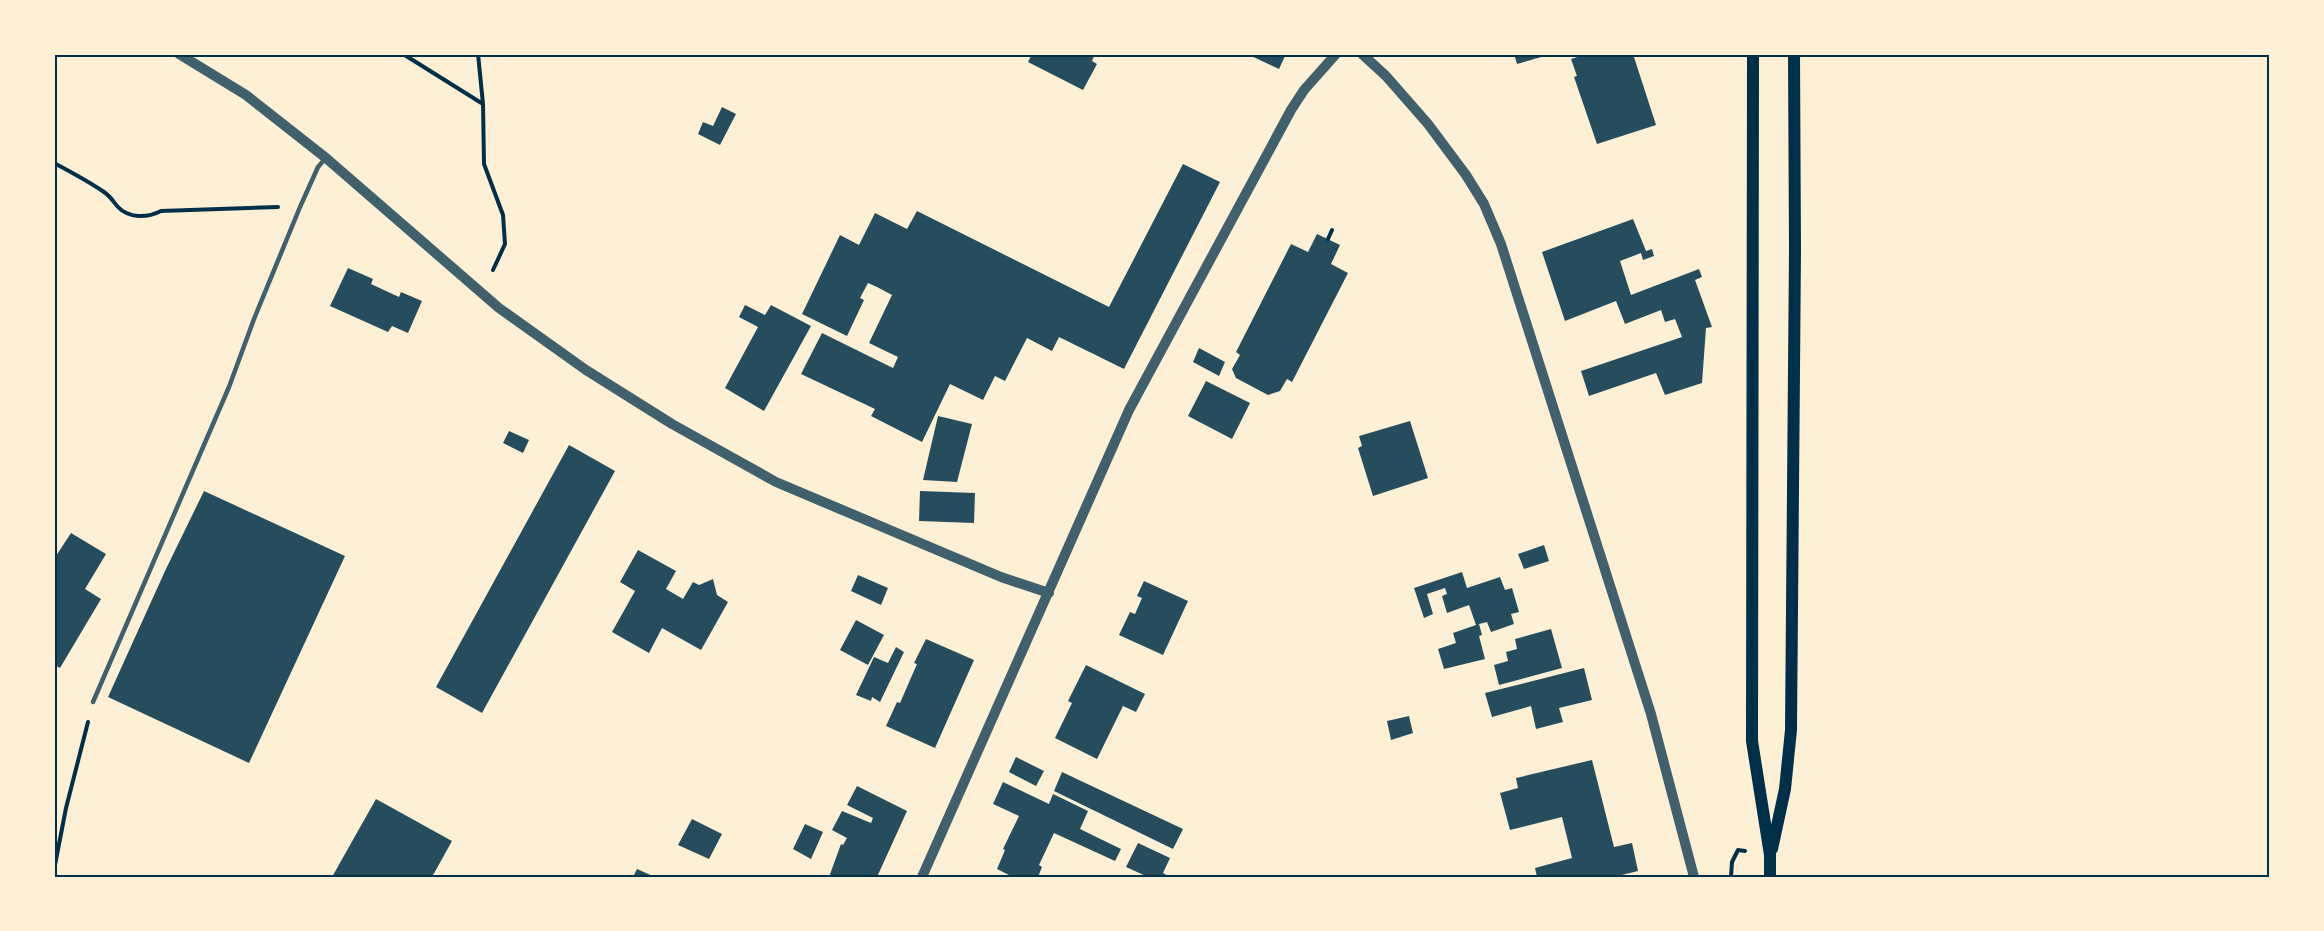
<svg xmlns="http://www.w3.org/2000/svg" width="2324" height="931" font-family="Ubuntu,sans-serif">
<style>
.building{fill:#264d5e}
.lines{fill:none;stroke-linecap:round;stroke-linejoin:round}
.path{stroke:#003049;stroke-width:4}
.service{stroke:#3f606c;stroke-width:4.5}
.tertiary{stroke:#3f606c;stroke-width:10}
.secondary{stroke:#003049;stroke-width:12}
.neatline{fill:none;stroke:#003049;stroke-width:2}
</style>
<rect width="100%" height="100%" fill="#fdf0d5"/>
<!-- building -->
<path class="building" d="M1032 54H1095L1092 61 1097 64 1083 90 1028 62Z
M1247 54H1286L1279 69Z
M1514 54H1548V55L1517 64Z
M1587 54H1633L1656 125 1597 144 1574 77 1577 76 1571 59Z
M722 107 736 114 720 145 698 134 703 122 713 126Z
M1183 164 1220 182 1124 369 1059 337 1052 351 1027 338 1005 381 995 376 983 400 950 384 922 442 871 416 875 409 801 374 822 333 893 368 898 357 869 343 892 295 877 287 868 283 860 298 864 300 847 336 802 314 840 235 859 245 875 213 907 229 917 211 1109 307Z
M1633 219 1646 251 1652 249 1654 256 1643 260 1641 253 1620 261 1631 295 1699 269 1702 277 1695 280 1712 327 1706 328 1702 383 1665 395 1656 373 1589 396 1581 371 1682 337 1675 319 1665 322 1661 310 1625 324 1616 301 1565 321 1542 252Z
M1317 234 1340 245 1331 264 1348 273 1292 382 1287 379 1280 391 1268 395 1236 378 1232 369 1240 355 1236 352 1291 244 1308 252Z
M348 268 373 279 371 284 399 297 401 292 422 301 408 333 392 326 388 332 330 306Z
M745 305 765 315 771 305 811 326 764 411 725 388 758 327 739 317Z
M1199 348 1225 362 1219 376 1193 362Z
M1206 381 1250 403 1232 439 1188 416Z
M938 416 972 424 957 482 923 480Z
M1410 421 1428 478 1373 496 1358 448 1362 446 1359 436Z
M509 431 529 440 523 453 503 443Z
M569 445 615 471 482 713 436 687Z
M204 491 345 556 249 763 108 697 165 571Z
M920 491 975 493 974 523 919 521Z
M71 533 106 554 85 589 101 599 60 668 54 665V559Z
M1544 545 1549 561 1524 569 1518 554Z
M638 550 676 571 666 589 683 599 693 582 699 585 713 579 717 595 728 602 701 650 662 628 649 653 612 632 635 591 620 582Z
M1462 572 1467 588 1500 577 1505 590 1512 588 1519 612 1511 614 1514 624 1491 632 1487 622 1479 624 1482 635 1479 636 1485 659 1444 669 1438 649 1456 643 1453 633 1476 625 1469 605 1447 613 1442 596 1447 594 1445 588 1427 594 1433 614 1424 618 1414 588Z
M858 575 888 588 881 605 851 591Z
M1144 581 1188 601 1163 655 1119 635 1130 612 1135 614 1142 598 1137 596Z
M856 620 884 635 868 665 840 650Z
M1551 629 1562 668 1499 685 1494 665 1508 661 1506 652 1517 649 1515 639Z
M926 639 974 660 935 748 886 726 897 702 900 703 917 664 914 663Z
M896 647 904 652 880 702 872 697 871 701 856 695 874 657 888 663Z
M1086 665 1145 694 1136 712 1123 706 1097 759 1055 738 1072 703 1068 701Z
M1584 668 1592 700 1559 708 1563 722 1536 729 1531 706 1492 717 1485 693Z
M1409 716 1413 733 1391 740 1387 721Z
M1016 757 1044 771 1036 786 1009 772Z
M1592 760 1614 847 1632 843 1638 871 1614 877H1587L1586 875 1576 877H1537L1535 868 1572 858 1562 817 1510 830 1500 793 1518 788 1516 778Z
M1062 772 1183 829 1173 849 1054 791Z
M1003 782 1049 804 1053 794 1088 811 1080 829 1121 849 1115 861 1054 833 1039 865 1042 867 1038 877H1013L997 869 1005 850 1003 849 1019 816 993 804Z
M857 786 907 811 877 877H829L841 844 843 845 847 838 832 830 842 811 871 823 873 818 847 805Z
M376 799 452 841 432 877H332Z
M692 819 722 834 709 859 678 845Z
M805 824 823 832 811 859 793 849Z
M1138 843 1170 858 1163 873 1170 877H1148L1126 867Z
M637 869 655 877H633Z"/>
<g class="lines">
<!-- path -->
<path class="path" d="M403 54 483 104
M478 54 483 104 484 164 503 215 505 244 493 270
M54 163C71 172 88 181 104 192 110 196 113 201 117 206 129 219 147 218 161 211L278 207
M1328 239 1332 230
M54 870 66 808 88 722
M1731 877 1732 862 1738 850 1745 851"/>
<!-- service -->
<path class="service" d="M93 702 229 387 254 319 300 207 318 167 325 159"/>
<!-- tertiary -->
<path class="tertiary" d="M179 54 246 95 326 158 499 308 586 370 672 424 776 482 1001 577 1049 593
M1362 54 1386 76 1428 124 1466 175 1484 204 1501 244 1651 714 1694 877
M922 877 1129 410 1291 110 1304 90 1336 54"/>
<!-- secondary -->
<path class="secondary" d="M1753 54 1752 741 1770 855V877
M1772 849 1785 789 1791 730 1795 250 1794 54"/>
</g>
<!-- border -->
<rect width="2324" height="931" fill="none" stroke="#fdf0d5" stroke-width="111"/>
<rect x="56" y="56" width="2212" height="820" class="neatline"/>
</svg>
